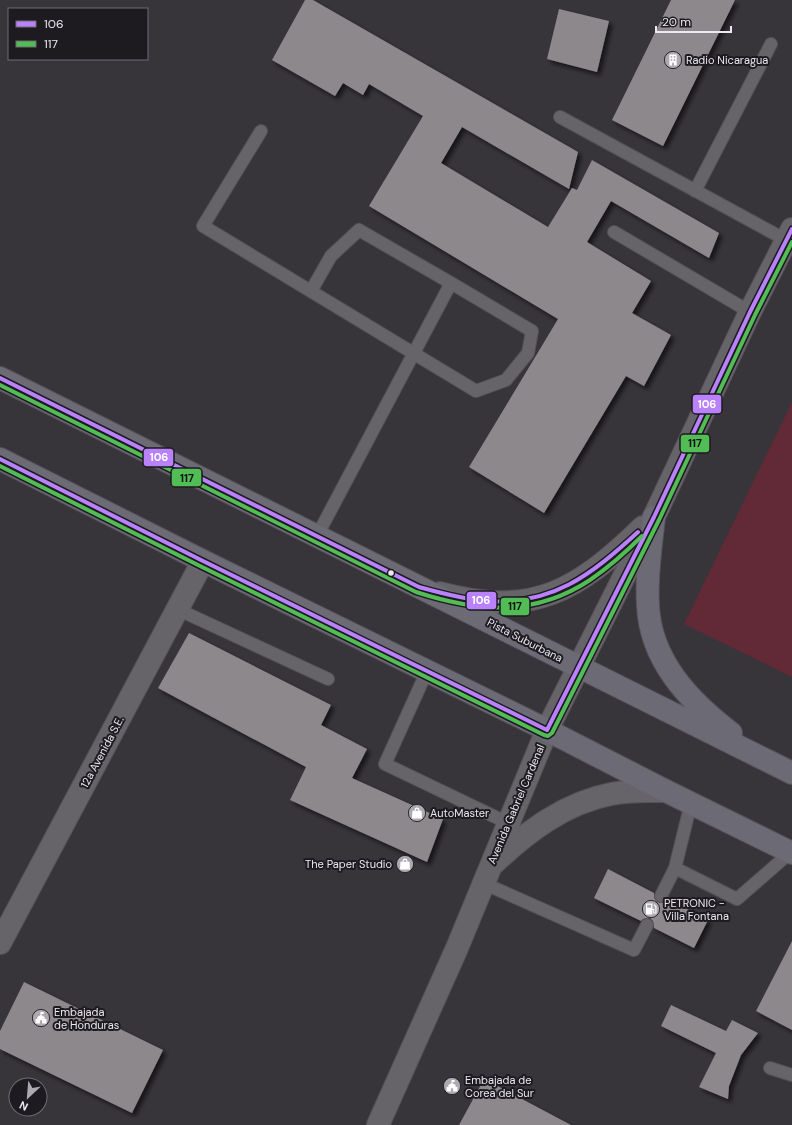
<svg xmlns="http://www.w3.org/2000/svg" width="792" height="1125" font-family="'DM Sans',sans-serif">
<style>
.green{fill:#622937}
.building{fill:#8c888c;filter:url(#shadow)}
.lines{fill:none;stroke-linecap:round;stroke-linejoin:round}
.lane-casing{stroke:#545157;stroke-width:14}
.street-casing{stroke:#545157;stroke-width:24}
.secondary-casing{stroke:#545157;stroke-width:24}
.primary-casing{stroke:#545157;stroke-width:24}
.lane{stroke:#666369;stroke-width:12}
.street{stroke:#666369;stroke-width:22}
.secondary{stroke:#666369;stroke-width:22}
.primary{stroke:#6b6a75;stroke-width:22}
.bus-1-casing{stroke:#1d1a20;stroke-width:7}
.bus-2-casing{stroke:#1d1a20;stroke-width:7}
.bus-1{stroke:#b982fc;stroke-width:4}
.bus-2{stroke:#51bd54;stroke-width:4}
.bus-dot{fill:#ebe8f1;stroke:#1d1a20;stroke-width:1.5}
.labels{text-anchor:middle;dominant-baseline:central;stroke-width:4;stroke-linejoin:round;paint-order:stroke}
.poi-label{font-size:11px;fill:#ebe8f1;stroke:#1d1a20;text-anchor:start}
.street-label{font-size:11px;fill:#ebe8f1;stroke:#1d1a20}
.line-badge{stroke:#1d1a20;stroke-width:1.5}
.badge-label{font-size:11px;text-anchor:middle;font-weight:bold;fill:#fff}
.pale-badge-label{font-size:11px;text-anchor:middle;font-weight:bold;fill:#111}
</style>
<defs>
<filter id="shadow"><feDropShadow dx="3.5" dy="3.5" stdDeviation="2" flood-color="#0009"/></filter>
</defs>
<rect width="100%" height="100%" fill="#37343a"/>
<!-- green -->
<path class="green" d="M792 402V677L684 624Z"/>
<!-- building -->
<path class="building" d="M305 0H313L578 152 569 189 462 127 441 163 548 227 572 188 577 190 592 160 719 233 709 258 611 201 587 242 651 281 632 313 671 335 644 386 626 376 544 513 469 467 558 319 369 206 423 116 369 84 363 95 343 83 335 96 272 60Z
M671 0H735L663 146 612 120Z
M559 9 609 21 597 72 547 59Z
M189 633 331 705 321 725 367 749 352 778 443 819 427 862 290 800 306 767 158 688Z
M608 869 654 893V897L657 902 662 903 668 899 708 920 694 948 654 928 653 921 650 918 643 919 641 921 594 898Z
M792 941V1030L756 1011Z
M24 982 163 1050 132 1113 0 1049V1031Z
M671 1005 726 1031 732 1020 758 1033 741 1055 729 1086 728 1099 699 1087 716 1053 661 1026Z
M484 1079 571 1125H459Z"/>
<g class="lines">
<defs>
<path id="lane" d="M560 117 786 240
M261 131 203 226 476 391 506 380 528 353 532 331 451 283 359 230 331 256 311 291
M695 191 771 44
M614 232 750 312
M317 536 451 283
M177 609 328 679
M427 671 385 764 508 823
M675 868 737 899 792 851
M483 883 634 950 647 925
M661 896 675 868 691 803
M770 1068 792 1075"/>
<path id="street" d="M0 943 203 561"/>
<path id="secondary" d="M440 593C533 618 577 591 643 527
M494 863C528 831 565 803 611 794 629 790 648 791 666 791
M378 1125 457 948 547 730 654 517 750 312 792 229"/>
<path id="primary" d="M0 378 792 773
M0 459 203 561 547 730 666 791 792 853
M654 517C651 546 646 576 648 605 650 660 689 701 731 733"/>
</defs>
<!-- lane casing -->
<use href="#lane" class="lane-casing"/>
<!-- street casing -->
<use href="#street" class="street-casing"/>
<!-- secondary casing -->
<use href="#secondary" class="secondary-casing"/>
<!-- primary casing -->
<use href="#primary" class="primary-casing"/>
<!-- lane -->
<use href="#lane" class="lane"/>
<!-- street -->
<use href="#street" class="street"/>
<!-- secondary -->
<use href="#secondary" class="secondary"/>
<!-- primary -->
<use href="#primary" class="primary"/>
<defs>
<path id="bus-1" d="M0 378 419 587C441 593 462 599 485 601 552 606 591 575 638 532
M0 459 203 561 547 730 654 517 750 312 792 229"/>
<path id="bus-2" d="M0 385 416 592C478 612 534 617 590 580 609 567 626 552 642 536
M0 466 200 566 544 735 548 736 552 733 659 520 755 315 792 242"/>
</defs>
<!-- bus-1 casing -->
<use href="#bus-1" class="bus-1-casing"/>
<!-- bus-2 casing -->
<use href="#bus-2" class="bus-2-casing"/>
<!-- bus-1 -->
<use href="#bus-1" class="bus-1"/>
<!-- bus-2 -->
<use href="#bus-2" class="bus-2"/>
</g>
<!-- icons -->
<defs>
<symbol id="building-disc" viewBox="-11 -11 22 22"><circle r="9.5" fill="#aca9b1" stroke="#1d1a20"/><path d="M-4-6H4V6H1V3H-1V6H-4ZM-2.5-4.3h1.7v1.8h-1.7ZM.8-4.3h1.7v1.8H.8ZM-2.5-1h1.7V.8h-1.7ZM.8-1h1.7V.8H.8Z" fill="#fff"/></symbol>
<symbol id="shop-disc" viewBox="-11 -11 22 22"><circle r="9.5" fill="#aca9b1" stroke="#1d1a20"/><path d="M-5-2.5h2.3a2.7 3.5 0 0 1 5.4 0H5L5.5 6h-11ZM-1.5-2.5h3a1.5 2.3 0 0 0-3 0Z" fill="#fff"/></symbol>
<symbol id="fuel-disc" viewBox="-11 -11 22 22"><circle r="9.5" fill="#aca9b1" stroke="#1d1a20"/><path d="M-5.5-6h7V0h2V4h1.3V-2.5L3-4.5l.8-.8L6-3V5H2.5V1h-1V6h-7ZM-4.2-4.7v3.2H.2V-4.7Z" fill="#fff"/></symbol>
<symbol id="civic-disc" viewBox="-11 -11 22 22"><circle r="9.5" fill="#aca9b1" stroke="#1d1a20"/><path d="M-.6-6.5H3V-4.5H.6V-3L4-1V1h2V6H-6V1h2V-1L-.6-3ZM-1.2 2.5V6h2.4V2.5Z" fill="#fff"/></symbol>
</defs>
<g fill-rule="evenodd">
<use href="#building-disc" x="663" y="50" width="20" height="20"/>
<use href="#shop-disc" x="407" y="803" width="20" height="20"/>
<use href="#shop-disc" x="395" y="854" width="20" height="20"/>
<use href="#fuel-disc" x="641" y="899" width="20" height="20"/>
<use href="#civic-disc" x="31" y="1008" width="20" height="20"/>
<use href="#civic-disc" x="442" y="1076" width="20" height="20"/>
</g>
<!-- markers -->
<circle class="bus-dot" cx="391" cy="573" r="3.5"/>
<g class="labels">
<!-- poi labels -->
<g class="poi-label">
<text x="686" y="60">Radio Nicaragua</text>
<text x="430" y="813">AutoMaster</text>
<text x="392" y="864" text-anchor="end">The Paper Studio</text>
<text x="664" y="903">PETRONIC -<tspan x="664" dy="13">Villa Fontana</tspan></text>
<text x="54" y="1012">Embajada<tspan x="54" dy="13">de Honduras</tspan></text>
<text x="465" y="1080">Embajada de<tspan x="465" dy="13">Corea del Sur</tspan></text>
</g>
<!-- street labels -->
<g class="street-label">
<text transform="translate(525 640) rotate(27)">Pista Suburbana</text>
<text transform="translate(102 752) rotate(-62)">12a Avenida S.E.</text>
<text transform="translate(516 804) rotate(-67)">Avenida Gabriel Cardenal</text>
</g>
</g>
<g class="line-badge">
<rect x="692" y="394" width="30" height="20" rx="4" fill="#b982fc"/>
<rect x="680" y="434" width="30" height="19" rx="4" fill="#51bd54"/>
<rect x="143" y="448" width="31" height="19" rx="4" fill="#b982fc"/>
<rect x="171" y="468" width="31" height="19" rx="4" fill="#51bd54"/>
<rect x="466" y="591" width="31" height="19" rx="4" fill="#b982fc"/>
<rect x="500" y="597" width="30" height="19" rx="4" fill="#51bd54"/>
</g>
<g class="badge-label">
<text x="707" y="408">106</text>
<text x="159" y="461">106</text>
<text x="481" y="604">106</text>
</g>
<g class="pale-badge-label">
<text x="695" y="447">117</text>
<text x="187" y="482">117</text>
<text x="515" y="610">117</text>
</g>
<!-- legend -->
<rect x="8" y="8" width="140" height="52" fill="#1d1a20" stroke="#6f6c74"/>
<rect x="16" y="21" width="20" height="6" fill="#b982fc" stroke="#6f6c74"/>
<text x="44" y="28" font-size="12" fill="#ebe8f1">106</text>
<rect x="16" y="41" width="20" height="6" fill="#51bd54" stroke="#6f6c74"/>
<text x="44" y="48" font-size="12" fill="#ebe8f1">117</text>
<!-- north arrow -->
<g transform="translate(28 1097) rotate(206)"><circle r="19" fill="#1d1a20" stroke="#6f6c74"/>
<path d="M0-3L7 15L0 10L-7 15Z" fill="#aca9b1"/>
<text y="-6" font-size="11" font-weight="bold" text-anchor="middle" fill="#ebe8f1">N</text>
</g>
<!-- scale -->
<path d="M656 26v6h75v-6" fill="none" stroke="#ebe8f1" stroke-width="2"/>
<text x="662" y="26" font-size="12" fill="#ebe8f1" stroke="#1d1a20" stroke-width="3" paint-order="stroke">20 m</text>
</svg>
